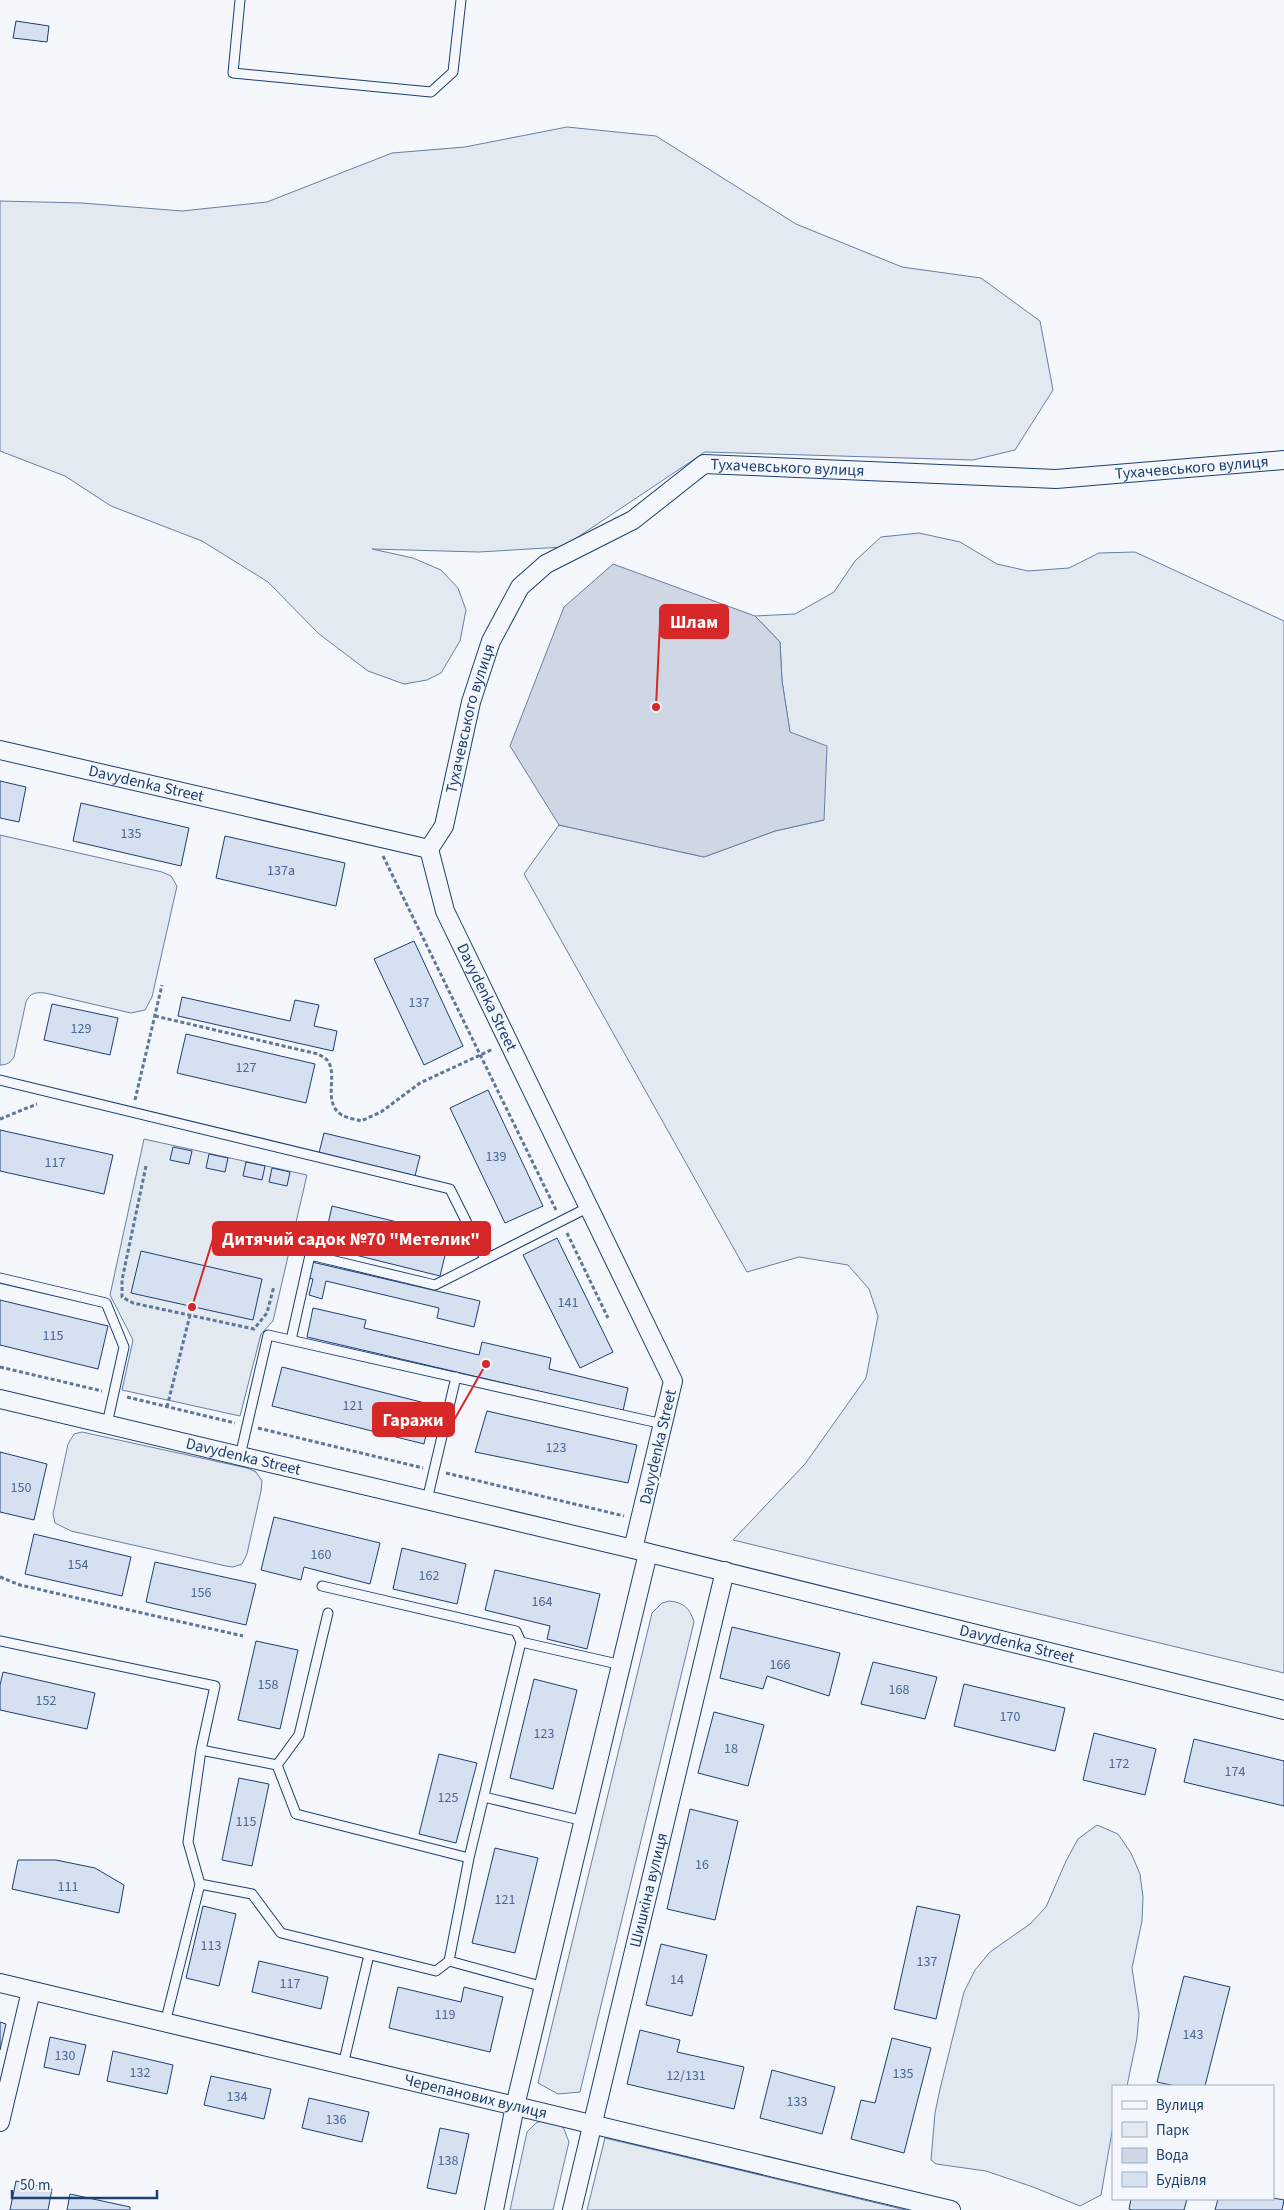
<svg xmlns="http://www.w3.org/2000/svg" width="1284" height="2210" font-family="'Source Sans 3',sans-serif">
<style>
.green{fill:#e3e9f0;stroke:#687fa3}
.water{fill:#cfd7e4;stroke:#687fa3}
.building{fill:#d5e0f0;stroke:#1d3f73}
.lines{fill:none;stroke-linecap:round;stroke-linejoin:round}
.service-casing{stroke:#1d3f73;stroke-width:11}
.minor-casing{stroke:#1d3f73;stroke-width:20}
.path{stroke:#5e769c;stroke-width:3;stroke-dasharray:4 2.5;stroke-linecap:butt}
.service{stroke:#f4f7fb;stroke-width:9}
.minor{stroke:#f4f7fb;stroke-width:18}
.labels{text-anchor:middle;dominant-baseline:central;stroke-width:4;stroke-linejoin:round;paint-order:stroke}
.number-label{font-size:14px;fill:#4b6792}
.street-label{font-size:16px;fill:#1d3f73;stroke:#f4f7fb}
.leader{fill:none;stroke:#d62828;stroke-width:2}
.callout-dot{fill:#d62828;stroke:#f4f7fb;stroke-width:2}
.callout{fill:#d62828;stroke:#d62828;stroke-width:2}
.callout-label{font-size:18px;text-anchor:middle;font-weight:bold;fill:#fff}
</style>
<rect width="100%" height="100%" fill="#f4f7fb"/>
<!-- green -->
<path class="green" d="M567 127 656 136 796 224 902 267 981 278 1040 321 1053 390 1015 450 973 460 705 452 563 547 479 552 372 549 413 558 441 570 458 588 466 610 460 641 441 673 427 680 404 684 368 671 319 634 268 582 202 541 111 506 65 476 0 451V201L82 203 182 211 267 202 392 153 465 147Z
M919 533 960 542 997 564 1028 571 1069 568 1099 553 1135 552 1284 621V1673L733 1540 805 1464 866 1378 878 1316 869 1289 848 1265 799 1257 747 1272 524 874 559 825 704 857 775 831 824 820 790 732 782 681 780 642 755 616 795 614 834 592 855 561 881 537Z
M0 835 162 872 171 876 177 886 152 997 145 1010 131 1013 45 993C35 992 30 993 26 1002L14 1057C11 1062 7 1065 0 1065Z
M144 1139 307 1175 273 1321 261 1334 240 1416 122 1390 133 1340 110 1295Z
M82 1432 247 1468 256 1472 262 1481 261 1491 247 1554 242 1564 233 1567 226 1566 71 1531 55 1523 53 1514 68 1444 74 1434Z
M669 1601C683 1602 690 1608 694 1622L580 2092 558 2094 538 2083 652 1613 662 1603Z
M1097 1825 1118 1834 1131 1853 1140 1874 1143 1897 1142 1921 1132 1968 1139 2014 1137 2038 1127 2086H1113V2126L1101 2195 1080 2206 1033 2187 986 2171 936 2164 931 2160 935 2113 940 2089 964 1992 975 1970 990 1952 1030 1924 1046 1907 1066 1861 1078 1839Z
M544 2120 559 2124 564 2129 569 2142 553 2210H510L527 2132 536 2123Z
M605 2138 906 2210H587Z"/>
<!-- water -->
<path class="water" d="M613 564 755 616 780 642 782 681 790 732 827 746 824 820 775 831 704 857 559 825 510 746 564 607Z"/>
<!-- building -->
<path class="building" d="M16 21 49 26 47 42 13 38Z
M0 781 26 787 19 822 0 818Z
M81 803 189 828 181 866 73 841Z
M225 836 345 863 336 906 216 878Z
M414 941 463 1046 424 1065 374 959Z
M182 997 290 1021 295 1000 319 1005 314 1026 337 1031 333 1051 178 1016Z
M52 1004 118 1018 110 1055 44 1040Z
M186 1034 315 1064 306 1103 177 1073Z
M488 1090 543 1206 505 1223 450 1108Z
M0 1130 113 1155 104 1194 0 1171Z
M324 1133 420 1156 415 1176 319 1153Z
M173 1147 192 1151 189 1164 170 1160Z
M209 1154 228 1158 225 1172 206 1168Z
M246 1162 265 1166 262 1180 243 1176Z
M272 1168 290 1172 287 1186 269 1182Z
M332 1206 450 1235 440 1276 323 1247Z
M557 1238 613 1352 580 1368 523 1255Z
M141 1251 262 1279 253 1320 131 1293Z
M312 1262 480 1301 474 1327 437 1318 439 1308 326 1281 322 1299 309 1295 313 1279 308 1278Z
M0 1300 108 1326 98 1369 0 1345Z
M313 1308 366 1320 364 1328 479 1355 482 1342 551 1358 549 1369 628 1388 623 1411 307 1337Z
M282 1367 433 1405 424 1444 272 1406Z
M487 1411 637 1445 628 1483 475 1452Z
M0 1452 47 1464 34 1520 0 1512Z
M274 1517 380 1543 370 1584 304 1567 301 1580 261 1570Z
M34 1534 131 1557 122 1596 25 1574Z
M402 1548 466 1564 457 1604 393 1589Z
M155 1562 256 1584 246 1625 146 1602Z
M495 1570 600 1594 587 1649 547 1639 550 1626 485 1610Z
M732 1627 840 1653 829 1696 767 1676 763 1689 720 1678Z
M256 1641 298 1650 280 1729 238 1720Z
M873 1662 937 1677 925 1719 861 1704Z
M3 1672 95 1693 87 1729 0 1710V1685Z
M534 1679 577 1690 553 1789 510 1778Z
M964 1684 1065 1708 1055 1751 954 1726Z
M714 1712 764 1725 748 1786 698 1773Z
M1094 1733 1156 1749 1145 1795 1083 1780Z
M1194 1739 1284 1761V1806L1184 1782Z
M439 1754 477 1763 456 1843 419 1834Z
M239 1778 269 1784 252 1866 222 1860Z
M690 1809 738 1821 715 1920 667 1909Z
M495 1848 538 1858 515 1953 472 1943Z
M18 1860H56L95 1868 124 1885 119 1913 12 1889Z
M203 1906 236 1914 219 1986 186 1978Z
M917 1906 960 1915 936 2019 894 2009Z
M661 1944 707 1955 692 2016 646 2005Z
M259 1961 328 1977 321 2009 252 1992Z
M1184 1976 1230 1987 1205 2086H1175L1157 2082Z
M398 1987 461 2002 464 1987 503 1997 490 2052 389 2028Z
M0 2022 6 2024 0 2050Z
M640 2030 680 2040 677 2052 744 2067 734 2109 627 2084Z
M50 2037 86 2045 79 2075 44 2067Z
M892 2038 931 2048 904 2153 851 2139 861 2100 875 2103Z
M113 2051 173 2065 167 2094 107 2081Z
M772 2070 835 2087 822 2134 760 2118Z
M211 2076 271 2089 264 2119 204 2105Z
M309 2098 369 2112 362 2142 302 2128Z
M440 2128 469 2134 456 2194 427 2188Z
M16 2181 52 2189 48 2210H10Z
M70 2194 130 2207V2210H67Z
M1273 2198 1284 2200 1282 2210H1215L1218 2199Z
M1131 2199H1187L1184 2210H1132L1129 2209Z"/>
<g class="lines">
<defs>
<path id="service" d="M240 0 233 73 431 92 453 72 461 0
M0 1080 450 1189 485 1259
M0 1278 106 1303 124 1347 107 1424
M291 1340 310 1255 435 1285 589 1207
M240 1456 268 1335 663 1424
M427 1500 456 1377
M322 1586 516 1631 521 1642 469 1858
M0 1641 215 1686 201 1750 277 1765 296 1814 469 1858 449 1961 544 1987
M521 1642 622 1665
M277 1765 299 1735 328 1613
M484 1797 584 1821
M200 1884 252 1894 281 1933 436 1971 449 1961
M165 2023 200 1884 188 1842 201 1750
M343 2065 369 1955"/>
<g id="minor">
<path id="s1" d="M0 750 429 849"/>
<path id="s2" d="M429 849 444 826 471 702 491 641 520 587 546 564 633 520 704 464 1056 479 1284 460"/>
<path id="s3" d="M429 849 445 911 673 1381 633 1549"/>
<path id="s4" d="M0 1399 633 1549 1284 1710"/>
<path id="s5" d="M0 1983 951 2210"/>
<path d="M0 2122 31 1991"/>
<path d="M494 2210 515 2106 648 1553"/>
<path id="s6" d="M572 2210 725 1571"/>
</g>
</defs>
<!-- service casing -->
<use href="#service" class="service-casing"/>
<!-- minor casing -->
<use href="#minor" class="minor-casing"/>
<!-- path -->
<path class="path" d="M383 856 556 1210
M155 1016 318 1054C321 1056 326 1058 328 1061 338 1076 322 1103 342 1115 347 1118 355 1119 361 1121L381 1112 420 1083 493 1049
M135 1100 162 985
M0 1119 37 1104
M146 1166 122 1280V1297L133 1303 254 1329 267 1313 274 1286
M567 1233 608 1318
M0 1367 102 1391
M127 1397 235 1423
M167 1407 192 1307
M258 1428 423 1468
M446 1473 624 1516
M0 1577 20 1585 243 1636"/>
<!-- service -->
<use href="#service" class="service"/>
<!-- minor -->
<use href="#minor" class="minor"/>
</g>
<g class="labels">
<!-- number labels -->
<g class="number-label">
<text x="131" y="834">135</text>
<text x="281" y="871">137а</text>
<text x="419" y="1003">137</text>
<text x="81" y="1029">129</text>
<text x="246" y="1068">127</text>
<text x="496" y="1157">139</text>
<text x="55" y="1163">117</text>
<text x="568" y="1303">141</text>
<text x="53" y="1336">115</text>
<text x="353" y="1406">121</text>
<text x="556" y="1448">123</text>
<text x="21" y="1488">150</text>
<text x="321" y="1555">160</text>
<text x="78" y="1565">154</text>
<text x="429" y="1576">162</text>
<text x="201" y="1593">156</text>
<text x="542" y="1602">164</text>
<text x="780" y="1665">166</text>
<text x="268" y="1685">158</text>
<text x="899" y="1690">168</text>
<text x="46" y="1701">152</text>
<text x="1010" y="1717">170</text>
<text x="544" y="1734">123</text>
<text x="731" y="1749">18</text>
<text x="1119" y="1764">172</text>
<text x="1235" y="1772">174</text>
<text x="448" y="1798">125</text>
<text x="246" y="1822">115</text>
<text x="702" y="1865">16</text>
<text x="68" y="1887">111</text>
<text x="505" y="1900">121</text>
<text x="211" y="1946">113</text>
<text x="927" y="1962">137</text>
<text x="677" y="1980">14</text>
<text x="290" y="1984">117</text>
<text x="445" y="2015">119</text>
<text x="1193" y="2035">143</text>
<text x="65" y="2056">130</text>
<text x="140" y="2073">132</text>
<text x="903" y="2074">135</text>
<text x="686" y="2076">12/131</text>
<text x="237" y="2097">134</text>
<text x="797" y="2102">133</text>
<text x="336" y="2120">136</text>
<text x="448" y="2161">138</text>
</g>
<!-- street labels -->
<g class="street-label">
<text stroke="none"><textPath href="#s2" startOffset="991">Тухачевського вулиця</textPath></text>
<text stroke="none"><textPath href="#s2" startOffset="586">Тухачевського вулиця</textPath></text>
<text stroke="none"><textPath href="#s2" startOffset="138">Тухачевського вулиця</textPath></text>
<text stroke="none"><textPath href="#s1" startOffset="150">Davydenka Street</textPath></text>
<text stroke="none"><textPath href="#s3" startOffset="160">Davydenka Street</textPath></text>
<text transform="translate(658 1447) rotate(-77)">Davydenka Street</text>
<text stroke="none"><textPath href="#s4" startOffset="250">Davydenka Street</textPath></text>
<text stroke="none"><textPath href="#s4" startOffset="1046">Davydenka Street</textPath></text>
<text stroke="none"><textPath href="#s6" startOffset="329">Шишкiна вулиця</textPath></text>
<text stroke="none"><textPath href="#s5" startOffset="489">Черепанових вулиця</textPath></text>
</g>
</g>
<!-- callouts -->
<path class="leader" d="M656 707L660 622M192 1307L213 1239M486 1364L454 1420"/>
<g class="callout-dot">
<circle cx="656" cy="707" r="5"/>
<circle cx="192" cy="1307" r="5"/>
<circle cx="486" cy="1364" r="5"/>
</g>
<g class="callout">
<rect x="660" y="605" width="68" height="33" rx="5"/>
<rect x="213" y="1222" width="277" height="33" rx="5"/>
<rect x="373" y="1403" width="81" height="33" rx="5"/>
</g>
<g class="callout-label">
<text x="694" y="628">Шлам</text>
<text x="351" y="1245">Дитячий садок №70 "Метелик"</text>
<text x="413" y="1426">Гаражи</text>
</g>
<!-- legend -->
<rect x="1112" y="2085" width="162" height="115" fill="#f4f7fb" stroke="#9eadc5"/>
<rect x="1122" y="2101" width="25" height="8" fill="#f4f7fb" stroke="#9eadc5"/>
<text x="1156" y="2110" font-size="15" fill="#1d3f73">Вулиця</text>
<rect x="1122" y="2122" width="25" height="15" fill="#e3e9f0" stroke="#9eadc5"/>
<text x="1156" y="2135" font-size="15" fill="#1d3f73">Парк</text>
<rect x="1122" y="2148" width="25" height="15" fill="#cfd7e4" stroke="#9eadc5"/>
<text x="1156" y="2160" font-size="15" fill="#1d3f73">Вода</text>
<rect x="1122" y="2172" width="25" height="15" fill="#d5e0f0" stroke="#9eadc5"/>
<text x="1156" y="2185" font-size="15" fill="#1d3f73">Будівля</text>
<!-- scale -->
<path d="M12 2190v8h145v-8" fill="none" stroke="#1d3f73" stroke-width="2.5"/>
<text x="20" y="2190" font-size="15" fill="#1d3f73" stroke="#f4f7fb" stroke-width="4" paint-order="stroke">50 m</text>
</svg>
